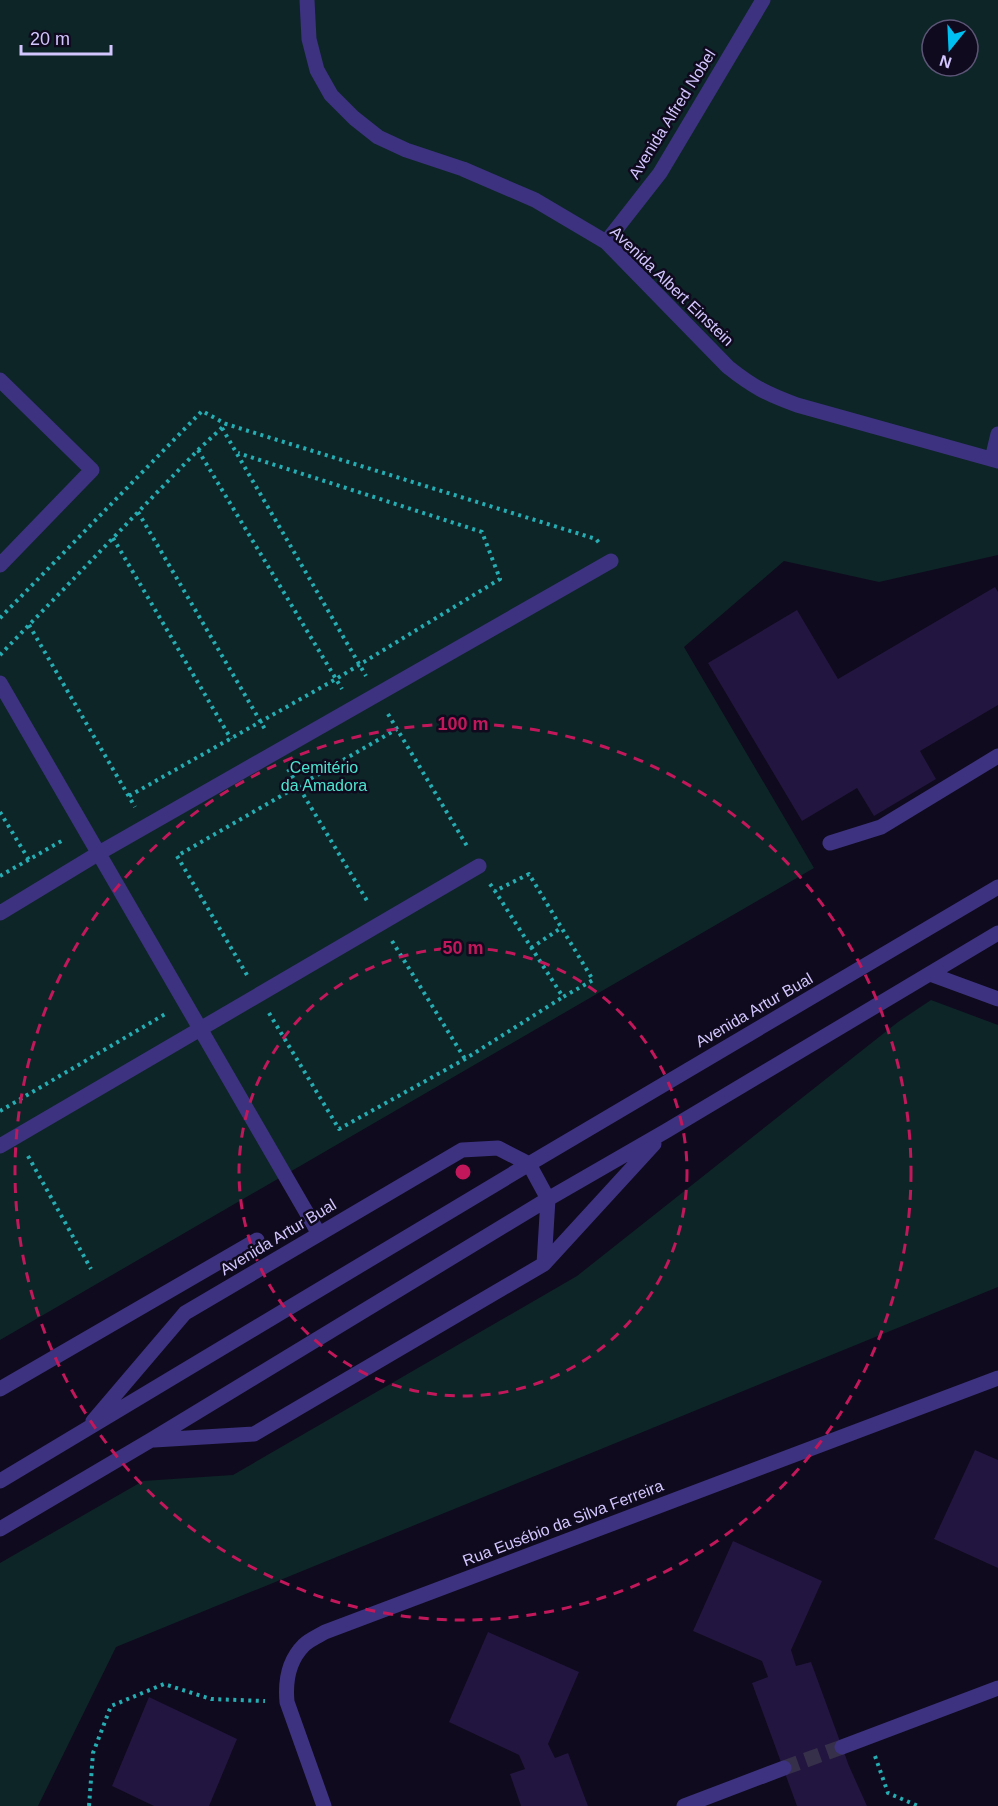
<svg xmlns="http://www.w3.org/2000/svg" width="998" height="1806" font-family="Arial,sans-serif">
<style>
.green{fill:#0d2527;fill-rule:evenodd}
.building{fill:#22153f}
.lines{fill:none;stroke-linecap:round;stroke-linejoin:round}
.minor-tunnel{stroke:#36304a;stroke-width:15;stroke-dasharray:15 8;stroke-linecap:butt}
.path{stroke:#26adb3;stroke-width:4;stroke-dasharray:3 4.5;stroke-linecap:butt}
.minor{stroke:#3d327f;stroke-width:15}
.ring{fill:none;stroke:#c2185b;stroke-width:3;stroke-dasharray:10 8}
.labels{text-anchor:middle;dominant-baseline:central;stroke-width:5;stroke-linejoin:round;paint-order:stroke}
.street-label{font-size:16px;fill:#d3c6ff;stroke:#0f0a1d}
.park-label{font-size:16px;fill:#4de4cf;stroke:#0f0a1d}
.centre{fill:#c2185b;stroke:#0f0a1d;stroke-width:3}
.ring-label{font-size:18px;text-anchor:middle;font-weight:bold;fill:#c2185b;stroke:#0f0a1d;stroke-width:5;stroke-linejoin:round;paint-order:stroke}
</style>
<rect width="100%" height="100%" fill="#0f0a1d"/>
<!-- green -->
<path class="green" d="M0 0H998V555L879 582 784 561 684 647 814 868 0 1340ZM932 30H968V66H932Z
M931 1000 998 1025V1287L116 1647 38 1806H0V1563L143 1481 233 1475 577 1276 898 1022Z"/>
<!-- building -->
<path class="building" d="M995 587 998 592V705L920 751 936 779 874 816 857 788 802 821 708 663 797 610 838 679Z
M975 1450 998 1460V1568L934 1539Z
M733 1541 822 1581 791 1650 796 1666 811 1662 849 1766 867 1806H797L752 1683 768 1677 762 1661 693 1631Z
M488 1632 579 1672 548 1744 555 1758 568 1753 588 1806H521L510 1774 525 1769 519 1755 449 1722Z
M149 1697 237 1739 209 1806H154L112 1786Z"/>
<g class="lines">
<!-- minor-tunnel -->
<path class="minor-tunnel" d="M784 1768 842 1747"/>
<!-- path -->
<path class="path" d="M222 428 366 676
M198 450 342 689
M138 512 266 731
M113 538 231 739
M0 618 202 411 226 424 596 539 600 544
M29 625 135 807
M0 655 198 450 226 424
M388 714 467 846
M288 769 369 904
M129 796 336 679 500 579 482 532 238 453
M0 812 29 860
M0 876 65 839
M490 884 495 891 563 997 593 980 529 874 495 891
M392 941 465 1059
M531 948 561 928
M247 975 177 856 397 729
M269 1013 339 1129 465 1059 563 997
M0 1111 167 1013
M28 1156 91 1269
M875 1756 888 1793 918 1806
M89 1806 93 1753 111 1706 164 1684 211 1699 265 1701"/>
<!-- minor -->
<path class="minor" d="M307 0 309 39 317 70 331 95 354 118 378 137 406 150 463 169 535 200 606 242 728 367C753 387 767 394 797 405L998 461
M606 242 660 173 763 0
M0 380 92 470 0 565
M992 459 998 434
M0 683 319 1234
M830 843 881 827 998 756
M0 913 99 853 611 561
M930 974 998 999
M0 1146 479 866
M0 1389 257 1240
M93 1421 185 1313 462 1150 498 1148 529 1164 548 1199 544 1264
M154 1440 254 1434 544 1264 654 1144
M0 1481 529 1164 998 887
M0 1529 151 1440 548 1199 666 1131 998 933
M842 1747 998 1688
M324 1806 287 1702C285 1681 288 1661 304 1645 309 1640 318 1636 325 1632L998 1378
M684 1806 784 1768"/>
</g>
<!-- distance rings -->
<g class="ring">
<circle cx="463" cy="1172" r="224"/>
<circle cx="463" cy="1172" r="448"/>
</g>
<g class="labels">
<!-- street labels -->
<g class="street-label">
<text transform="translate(672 114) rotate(-58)">Avenida Alfred Nobel</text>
<text transform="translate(672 286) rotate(44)">Avenida Albert Einstein</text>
<text transform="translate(754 1010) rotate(-30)">Avenida Artur Bual</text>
<text transform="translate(278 1237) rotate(-31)">Avenida Artur Bual</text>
<text transform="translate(563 1523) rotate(-21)">Rua Eusébio da Silva Ferreira</text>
</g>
<!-- park labels -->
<g class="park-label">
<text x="324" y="767">Cemitério<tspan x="324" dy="18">da Amadora</tspan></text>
</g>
</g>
<circle cx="463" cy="1172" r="9" class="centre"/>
<g class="ring-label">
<text x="463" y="730">100 m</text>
<text x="463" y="954">50 m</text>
</g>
<!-- north arrow -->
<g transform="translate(950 48) rotate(198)"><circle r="28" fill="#0f0a1d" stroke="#5d5577" stroke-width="1.5"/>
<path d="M0-4.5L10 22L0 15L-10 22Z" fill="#00c0f1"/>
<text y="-9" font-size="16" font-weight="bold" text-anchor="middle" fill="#d3c6ff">N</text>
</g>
<!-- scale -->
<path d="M21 45v9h90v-9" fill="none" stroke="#d3c6ff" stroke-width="3"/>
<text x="30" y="45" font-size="18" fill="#d3c6ff" stroke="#0f0a1d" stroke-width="4.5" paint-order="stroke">20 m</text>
</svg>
